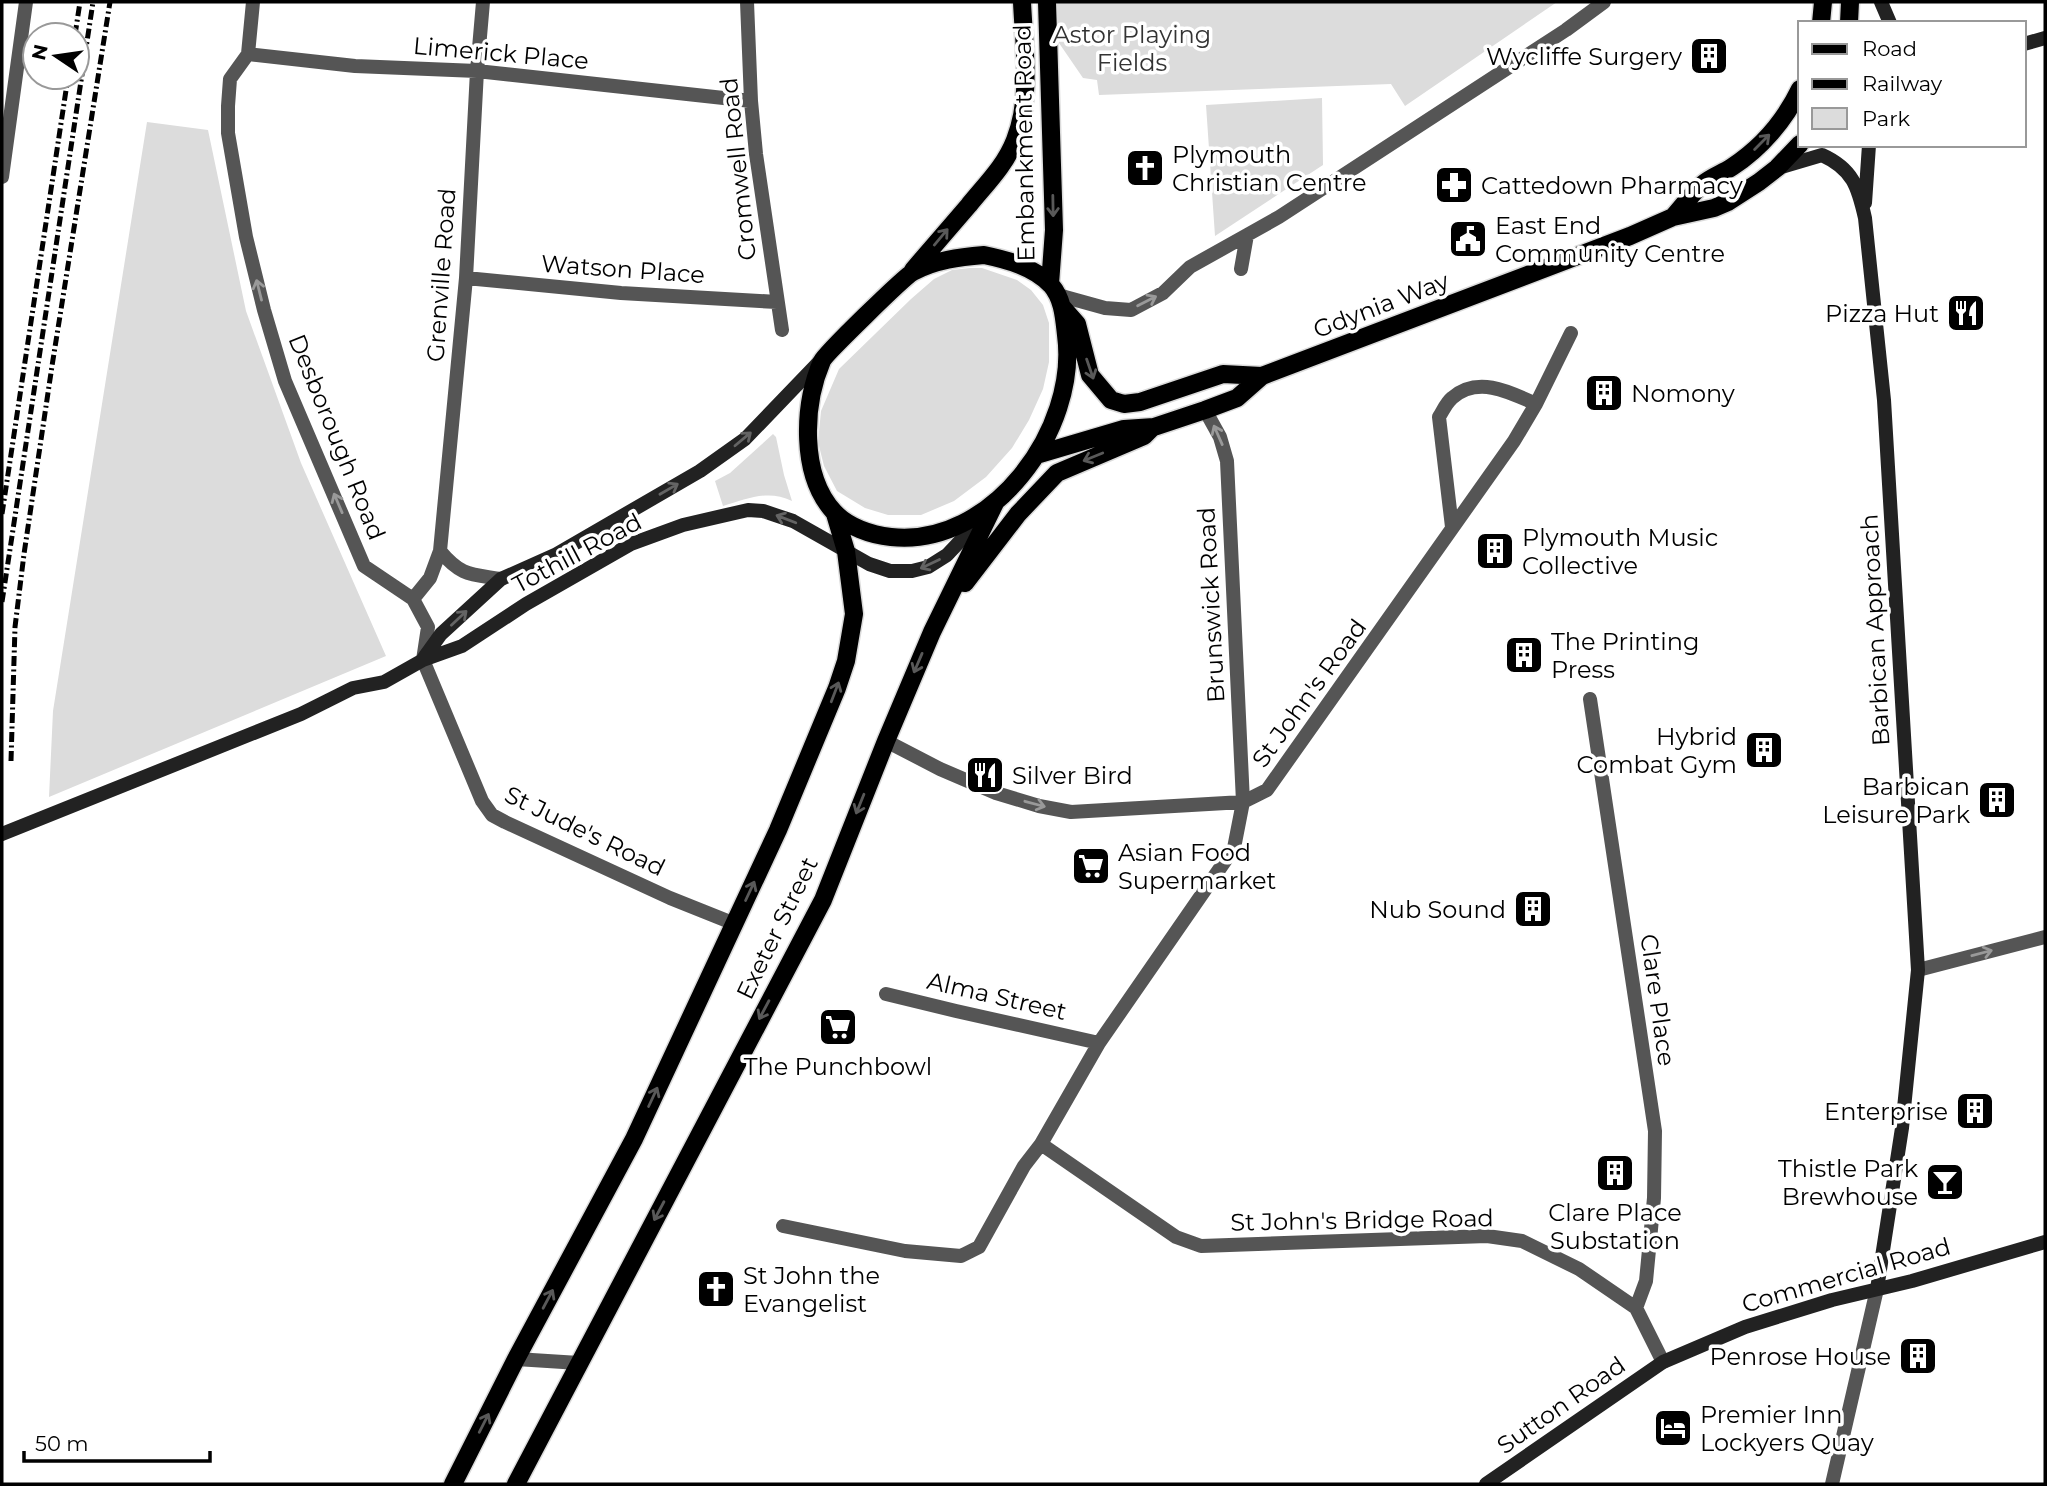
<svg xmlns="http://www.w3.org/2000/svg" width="2047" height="1486" font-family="Montserrat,sans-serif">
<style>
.green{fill:#dcdcdc}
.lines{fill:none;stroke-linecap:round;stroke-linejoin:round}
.primary-casing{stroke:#dbdbdb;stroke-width:21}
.street{stroke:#555;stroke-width:14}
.secondary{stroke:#222;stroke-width:14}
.primary{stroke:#000;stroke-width:18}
.rail{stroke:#000;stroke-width:5;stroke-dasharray:10 3.5 2 3.5;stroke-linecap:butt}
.oneway{stroke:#595959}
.oneway2{stroke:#999}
.oneway3{stroke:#646464}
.labels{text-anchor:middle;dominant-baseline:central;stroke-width:7;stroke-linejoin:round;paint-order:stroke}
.park-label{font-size:24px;fill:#333;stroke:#fff}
.street-label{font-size:24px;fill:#000;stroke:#fff}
.poi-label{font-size:24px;fill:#000;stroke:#fff;text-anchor:start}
</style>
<rect width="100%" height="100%" fill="#fff"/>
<!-- green -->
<path class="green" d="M1056 2H1557L1405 106 1391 84 1099 95 1097 80 1083 78 1059 43Z
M1322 98 1323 165 1215 236 1206 105Z
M147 122 208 130 246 311 301 463 386 656 49 797 53 711Z
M970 268H982L1017 280 1031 290 1043 305 1049 323V362L1043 389 1029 420 1012 448 986 477 954 501 921 515H888L865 508 837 491 824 466 818 442 821 411 839 369 911 299 934 279 952 270Z
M773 434 776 437 784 475 792 501C768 489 747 499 723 506L715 481 730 473Z"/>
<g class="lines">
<defs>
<path id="primary" d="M1047 2 1054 230 1050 284
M1821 23 1823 2
M1849 23 1850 2
M1673 217C1683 206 1692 193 1703 184 1711 177 1723 173 1732 167 1761 148 1785 120 1800 89
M984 255C1008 260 1034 267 1051 285 1063 299 1064 317 1066 335 1079 429 992 548 891 537 871 535 848 527 834 512 800 475 803 405 822 361 825 354 904 277 913 272 935 260 960 257 984 255Z
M913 270C932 248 950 227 969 205 986 184 1005 166 1015 140 1032 97 1024 47 1022 2
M1063 308 1077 324 1090 375 1111 400 1124 404 1140 402 1223 374 1262 376
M1036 455 1124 429 1154 427 1205 410 1237 398 1262 376 1630 236 1673 217 1714 208 1728 202 1759 182 1777 168 1800 144
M965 583 1018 514 1057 473 1144 436 1151 429
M453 1484 516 1359 634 1139 778 830 837 688 846 661 854 614 846 551 835 514
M516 1484 823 900 886 741 932 632 995 503"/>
</defs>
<!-- primary casing -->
<use href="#primary" class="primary-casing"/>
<!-- street -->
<path class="street" d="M253 2 248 54 230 79 228 106V133L246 237 264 310 285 381 364 566 413 599 428 627 423 660 482 801 492 815 505 822 670 898 735 924
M747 2 751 101 756 154 782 330
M248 54 355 66 477 71 751 101
M2 177 26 2
M1241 269 1247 235 1279 217 1566 30 1604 2
M466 278 621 293 777 302
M1058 295 1105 308 1131 310 1163 293 1190 267 1247 235
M1452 527 1439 417C1443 411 1446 403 1452 398 1477 376 1508 391 1536 404
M440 551C461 576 470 574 501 579
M413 599 430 578 440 551 466 278 477 71 483 2
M1590 699 1655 1131 1654 1198 1646 1281 1636 1308
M886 741 940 769 996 793 1039 806 1071 812 1243 802 1267 790 1514 441 1536 404 1571 333
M1918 970 2045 937
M886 994 956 1011 1099 1043
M1041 1144 1176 1237 1201 1246 1487 1236 1522 1241 1579 1269 1636 1308 1663 1362
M783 1226 905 1251 961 1256 979 1247 1024 1166 1041 1144 1099 1043 1234 848 1243 802 1227 461 1220 437 1205 410
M516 1359 579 1363
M1832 1484 1877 1289"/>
<!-- secondary -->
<path class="secondary" d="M1881 2 1890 23
M2024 44 2045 38
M1778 168 1822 155C1853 169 1858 187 1865 218L1884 400 1918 970 1902 1128 1877 1289
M1865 203 1869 145
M423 659 441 634 501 579 555 555 700 471 745 439 819 362
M2 834 301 714 353 688 384 682 423 660 462 646 526 604 631 544 683 525 748 510 763 511 793 521 869 564 890 571H912L928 567 947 555 963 538 977 517
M1486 1484 1663 1362 1745 1327 1832 1300 1912 1281 2045 1242"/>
<!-- primary -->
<use href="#primary" class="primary"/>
<!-- rail -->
<path class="rail" d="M75 35 80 2
M2 514 68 77
M2 602 93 2
M11 761 15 627 24 554 52 366 110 2"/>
</g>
<!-- one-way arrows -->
<defs><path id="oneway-shaft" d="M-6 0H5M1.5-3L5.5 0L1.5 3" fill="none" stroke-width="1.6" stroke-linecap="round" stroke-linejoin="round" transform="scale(1.75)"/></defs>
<g class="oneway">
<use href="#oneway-shaft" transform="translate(1762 142) rotate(-45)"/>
<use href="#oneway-shaft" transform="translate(1053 206) rotate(89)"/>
<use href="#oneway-shaft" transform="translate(941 237) rotate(-50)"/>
<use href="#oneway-shaft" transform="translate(1090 369) rotate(71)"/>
<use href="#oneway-shaft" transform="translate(1093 457) rotate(158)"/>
<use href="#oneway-shaft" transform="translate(918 663) rotate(113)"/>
<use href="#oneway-shaft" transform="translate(835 692) rotate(-69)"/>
<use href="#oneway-shaft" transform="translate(860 804) rotate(112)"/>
<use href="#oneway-shaft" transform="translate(750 891) rotate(-65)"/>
<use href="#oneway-shaft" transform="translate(764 1010) rotate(118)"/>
<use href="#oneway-shaft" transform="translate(653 1097) rotate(-65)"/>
<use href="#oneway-shaft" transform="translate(659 1211) rotate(118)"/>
<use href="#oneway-shaft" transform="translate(548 1299) rotate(-62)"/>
<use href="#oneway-shaft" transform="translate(484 1423) rotate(-63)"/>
</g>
<g class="oneway2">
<use href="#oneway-shaft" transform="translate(259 290) rotate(-104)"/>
<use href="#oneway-shaft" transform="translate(1147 301) rotate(-27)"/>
<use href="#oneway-shaft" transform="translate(1218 435) rotate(-114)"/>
<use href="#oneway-shaft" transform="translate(338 503) rotate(-113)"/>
<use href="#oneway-shaft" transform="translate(1035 804) rotate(15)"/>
<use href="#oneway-shaft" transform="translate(1982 953) rotate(-15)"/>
</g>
<g class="oneway3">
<use href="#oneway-shaft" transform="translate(743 439) rotate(-40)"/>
<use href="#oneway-shaft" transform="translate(669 489) rotate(-30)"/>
<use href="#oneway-shaft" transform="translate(786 519) rotate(-159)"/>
<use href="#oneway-shaft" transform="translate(930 564) rotate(155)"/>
<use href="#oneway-shaft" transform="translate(459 618) rotate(-43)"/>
</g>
<!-- icons -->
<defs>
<symbol id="building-square" viewBox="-11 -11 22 22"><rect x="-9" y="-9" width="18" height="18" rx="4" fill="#000" stroke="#fff"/><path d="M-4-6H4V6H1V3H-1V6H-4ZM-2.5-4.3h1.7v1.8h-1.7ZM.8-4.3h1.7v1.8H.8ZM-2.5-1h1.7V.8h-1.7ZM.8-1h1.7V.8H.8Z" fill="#fff"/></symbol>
<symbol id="church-square" viewBox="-11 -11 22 22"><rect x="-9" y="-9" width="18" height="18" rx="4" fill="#000" stroke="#fff"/><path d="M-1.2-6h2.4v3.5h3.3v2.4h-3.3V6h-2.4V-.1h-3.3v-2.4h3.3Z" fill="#fff"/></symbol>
<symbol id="pharmacy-square" viewBox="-11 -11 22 22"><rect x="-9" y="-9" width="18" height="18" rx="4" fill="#000" stroke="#fff"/><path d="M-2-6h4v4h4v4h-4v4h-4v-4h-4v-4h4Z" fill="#fff"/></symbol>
<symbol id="civic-square" viewBox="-11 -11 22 22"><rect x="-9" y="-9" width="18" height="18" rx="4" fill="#000" stroke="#fff"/><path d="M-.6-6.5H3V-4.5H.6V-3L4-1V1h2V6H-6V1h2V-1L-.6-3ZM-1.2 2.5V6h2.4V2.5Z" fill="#fff"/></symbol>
<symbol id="restaurant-square" viewBox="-11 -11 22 22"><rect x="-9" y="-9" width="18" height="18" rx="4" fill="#000" stroke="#fff"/><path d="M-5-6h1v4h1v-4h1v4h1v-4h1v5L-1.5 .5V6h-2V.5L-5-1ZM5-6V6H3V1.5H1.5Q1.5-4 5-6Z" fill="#fff"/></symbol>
<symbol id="supermarket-square" viewBox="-11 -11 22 22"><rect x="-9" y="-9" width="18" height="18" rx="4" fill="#000" stroke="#fff"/><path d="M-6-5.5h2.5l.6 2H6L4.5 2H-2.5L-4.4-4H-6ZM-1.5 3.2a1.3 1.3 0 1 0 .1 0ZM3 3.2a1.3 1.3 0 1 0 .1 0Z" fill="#fff"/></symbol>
<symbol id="bar-square" viewBox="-11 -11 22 22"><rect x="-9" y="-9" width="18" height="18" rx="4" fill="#000" stroke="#fff"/><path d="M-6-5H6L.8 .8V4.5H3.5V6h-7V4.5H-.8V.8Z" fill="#fff"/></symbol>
<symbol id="hotel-square" viewBox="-11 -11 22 22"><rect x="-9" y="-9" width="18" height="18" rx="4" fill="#000" stroke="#fff"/><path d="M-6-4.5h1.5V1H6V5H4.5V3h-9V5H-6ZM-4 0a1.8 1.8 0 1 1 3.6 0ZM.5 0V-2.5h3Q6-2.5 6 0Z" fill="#fff"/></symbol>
</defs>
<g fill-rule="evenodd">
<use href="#building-square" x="1687" y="34" width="44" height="44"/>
<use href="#church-square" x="1123" y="146" width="44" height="44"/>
<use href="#pharmacy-square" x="1432" y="163" width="44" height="44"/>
<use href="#civic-square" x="1446" y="217" width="44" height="44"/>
<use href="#restaurant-square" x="1944" y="291" width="44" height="44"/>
<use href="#building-square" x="1582" y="371" width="44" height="44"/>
<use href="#building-square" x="1473" y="529" width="44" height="44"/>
<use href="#building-square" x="1502" y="633" width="44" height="44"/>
<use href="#building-square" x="1742" y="728" width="44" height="44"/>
<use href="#restaurant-square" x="963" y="753" width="44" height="44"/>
<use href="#building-square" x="1975" y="778" width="44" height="44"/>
<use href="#supermarket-square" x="1069" y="844" width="44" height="44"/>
<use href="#building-square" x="1511" y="887" width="44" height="44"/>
<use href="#supermarket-square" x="816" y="1005" width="44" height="44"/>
<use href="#building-square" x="1953" y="1089" width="44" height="44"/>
<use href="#building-square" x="1593" y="1151" width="44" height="44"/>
<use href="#bar-square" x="1923" y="1160" width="44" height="44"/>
<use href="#church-square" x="694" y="1267" width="44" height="44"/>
<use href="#building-square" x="1896" y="1334" width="44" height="44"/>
<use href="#hotel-square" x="1651" y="1406" width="44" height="44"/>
</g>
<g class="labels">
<!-- park labels -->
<g class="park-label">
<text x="1132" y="34">Astor Playing<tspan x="1132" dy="28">Fields</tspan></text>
</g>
<!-- street labels -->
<g class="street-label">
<text transform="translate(501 53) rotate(5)">Limerick Place</text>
<text transform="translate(1024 143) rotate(-91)">Embankment Road</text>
<text transform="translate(738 169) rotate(-96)">Cromwell Road</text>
<text transform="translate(623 269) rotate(4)">Watson Place</text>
<text transform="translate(441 275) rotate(-86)">Grenville Road</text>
<text transform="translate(1381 305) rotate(-21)">Gdynia Way</text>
<text transform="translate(337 437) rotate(68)">Desborough Road</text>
<text transform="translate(577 553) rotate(-28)">Tothill Road</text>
<text transform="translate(1211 605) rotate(-93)">Brunswick Road</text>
<text transform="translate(1875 630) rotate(-93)">Barbican Approach</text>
<text transform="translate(1309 693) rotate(-54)">St John's Road</text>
<text transform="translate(585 831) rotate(26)">St Jude's Road</text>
<text transform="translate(777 928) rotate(-64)">Exeter Street</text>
<text transform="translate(997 996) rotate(13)">Alma Street</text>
<text transform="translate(1658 1000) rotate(82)">Clare Place</text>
<text transform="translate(1362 1220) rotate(-1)">St John's Bridge Road</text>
<text transform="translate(1846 1275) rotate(-16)">Commercial Road</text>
<text transform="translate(1561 1405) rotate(-35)">Sutton Road</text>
</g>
<!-- poi labels -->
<g class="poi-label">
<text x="1682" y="56" text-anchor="end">Wycliffe Surgery</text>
<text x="1172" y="154">Plymouth<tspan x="1172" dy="28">Christian Centre</tspan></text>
<text x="1481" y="185">Cattedown Pharmacy</text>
<text x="1495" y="225">East End<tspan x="1495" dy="28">Community Centre</tspan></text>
<text x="1939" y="313" text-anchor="end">Pizza Hut</text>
<text x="1631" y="393">Nomony</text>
<text x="1522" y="537">Plymouth Music<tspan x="1522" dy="28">Collective</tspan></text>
<text x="1551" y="641">The Printing<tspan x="1551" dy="28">Press</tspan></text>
<text x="1737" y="736" text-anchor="end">Hybrid<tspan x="1737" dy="28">Combat Gym</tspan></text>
<text x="1012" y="775">Silver Bird</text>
<text x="1970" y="786" text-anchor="end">Barbican<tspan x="1970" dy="28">Leisure Park</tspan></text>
<text x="1118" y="852">Asian Food<tspan x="1118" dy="28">Supermarket</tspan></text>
<text x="1506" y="909" text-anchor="end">Nub Sound</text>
<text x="838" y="1066" text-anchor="middle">The Punchbowl</text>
<text x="1948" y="1111" text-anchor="end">Enterprise</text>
<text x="1918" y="1168" text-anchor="end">Thistle Park<tspan x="1918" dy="28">Brewhouse</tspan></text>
<text x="1615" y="1212" text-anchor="middle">Clare Place<tspan x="1615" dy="28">Substation</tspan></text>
<text x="743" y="1275">St John the<tspan x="743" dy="28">Evangelist</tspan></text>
<text x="1891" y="1356" text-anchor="end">Penrose House</text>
<text x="1700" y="1414">Premier Inn<tspan x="1700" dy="28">Lockyers Quay</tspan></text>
</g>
</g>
<!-- border -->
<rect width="2047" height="1486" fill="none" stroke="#000000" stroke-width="7"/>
<!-- legend -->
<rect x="1798" y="21" width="228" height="126" fill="#ffffff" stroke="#999999" stroke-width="2"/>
<rect x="1812" y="44" width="35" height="10" fill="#000000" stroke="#999999" stroke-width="2"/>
<text x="1862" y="56" font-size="21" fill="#000000">Road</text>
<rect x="1812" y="79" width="35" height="10" fill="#000000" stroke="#999999" stroke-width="2"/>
<text x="1862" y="91" font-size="21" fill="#000000">Railway</text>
<rect x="1812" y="108" width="35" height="21" fill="#dcdcdc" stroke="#999999" stroke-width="2"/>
<text x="1862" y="126" font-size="21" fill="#000000">Park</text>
<!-- north arrow -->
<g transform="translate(56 56) rotate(283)"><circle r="33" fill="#ffffff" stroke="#999999" stroke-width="2"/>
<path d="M0-5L12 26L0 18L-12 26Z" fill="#000000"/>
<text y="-10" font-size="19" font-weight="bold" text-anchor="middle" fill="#000000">N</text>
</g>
<!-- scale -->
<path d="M24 1451v10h186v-10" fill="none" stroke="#000000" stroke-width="3.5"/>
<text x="35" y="1451" font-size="21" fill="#000000" stroke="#ffffff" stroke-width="5" paint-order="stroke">50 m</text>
</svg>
